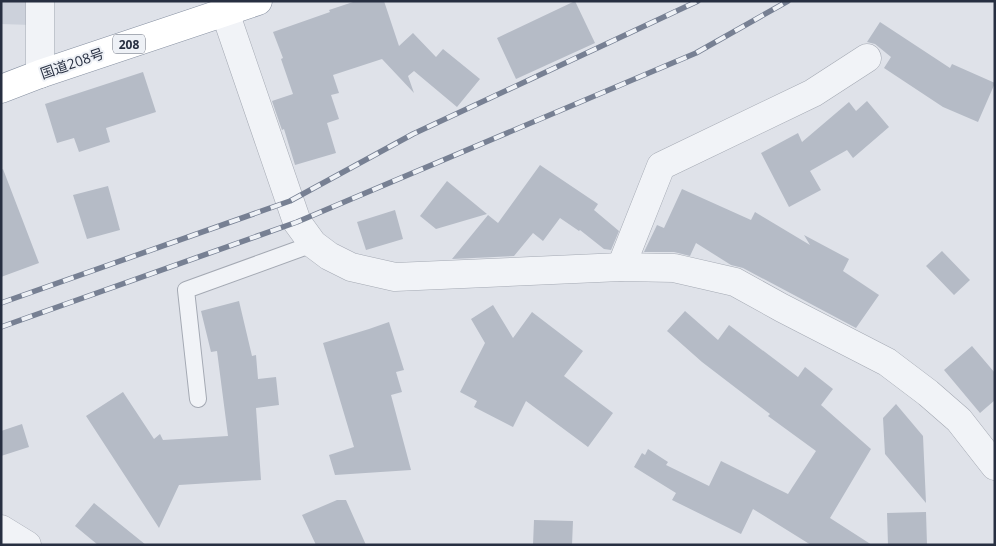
<svg xmlns="http://www.w3.org/2000/svg" width="996" height="546" font-family="'Open Sans','Noto Sans JP',sans-serif">
<style>
.built{fill:#ccd1db}
.building{fill:#b5bbc6}
.lines{fill:none;stroke-linecap:round;stroke-linejoin:round}
.service-casing{stroke:#a4a9b3;stroke-width:18}
.minor-casing{stroke:#a4a9b3;stroke-width:29}
.tertiary-casing{stroke:#a4a9b3;stroke-width:29}
.trunk-casing{stroke:#858fa0;stroke-width:29}
.service{stroke:#f1f3f7;stroke-width:16}
.minor{stroke:#f1f3f7;stroke-width:28}
.tertiary{stroke:#f1f3f7;stroke-width:28}
.trunk{stroke:#fff;stroke-width:28}
.rail-casing{stroke:#778093;stroke-width:5.5}
.rail{stroke:#eef1f6;stroke-width:4;stroke-dasharray:11;stroke-linecap:butt}
.labels{text-anchor:middle;dominant-baseline:central;stroke-width:4;stroke-linejoin:round;paint-order:stroke}
.shield{fill:#eef1f6;stroke:#636977;stroke-width:1}
.shield-label{font-size:12px;font-weight:bold;fill:#272f41}
.street-label{font-size:14px;fill:#272f41;stroke:#eef1f6}
</style>
<rect width="100%" height="100%" fill="#dfe2e9"/>
<!-- built -->
<path class="built" d="M1 1H32L31 25 1 24Z"/>
<!-- building -->
<path class="building" d="M356 1H384L399 46 413 33 436 57 443 49 480 79 457 107 414 71 408 76 414 93 382 59 333 75 339 93 331 95 339 119 327 123 336 153 295 165 284 129 282 130 272 101 293 94 281 59 283 58 273 32 330 12 329 10Z
M575 1 595 43 516 79 497 38Z
M880 22 950 68 952 64 995 83 978 122 943 107 884 68 891 57 875 44 867 42Z
M143 72 156 112 106 128 110 142 79 152 74 138 57 143 45 104Z
M867 101 889 127 853 158 847 150 810 171 821 190 789 207 761 153 798 133 802 142 849 102 856 111Z
M540 165 598 204 594 210 619 231 611 250 604 249 580 230 579 231 560 218 543 241 533 233 514 256 452 259 488 215 498 223Z
M3 169 39 263 1 277V170Z
M447 181 487 214 436 229 420 216Z
M108 186 120 230 87 239 73 195Z
M682 189 751 220 755 212 810 245 804 235 849 259 843 271 879 295 856 328 743 268 731 265 696 243 690 256 674 252H644L657 225 664 228Z
M395 210 403 239 366 250 357 222Z
M942 251 970 280 954 295 926 266Z
M239 301 252 356 256 355 258 379 276 377 279 405 256 408 261 480 179 485 159 528 86 416 123 392 154 439 160 434 163 440 228 436 217 351 211 352 201 311Z
M493 305 513 338 532 312 583 351 564 376 613 413 588 447 526 401 513 427 474 407 477 401 460 392 485 343 471 319Z
M685 311 718 340 729 325 798 377 805 367 833 389 821 405 871 449 830 518 872 545H811L753 509 741 534 672 500 676 493 634 467 642 453 645 455 648 449 668 462 666 465 709 486 721 461 788 494 816 451 768 416 770 414 702 362 667 331Z
M389 322 404 370 396 372 402 392 391 395 411 470 335 475 329 455 354 447 323 343 369 329Z
M972 346 995 373V400L980 413 944 370Z
M896 404 923 436 926 503 885 454 883 418Z
M22 424 29 447 1 456V431Z
M337 500H346L366 545H316L302 515Z
M94 503 146 545H98L75 526Z
M926 512 927 545H888L887 513Z
M534 520 573 521 572 545H533Z"/>
<g class="lines">
<defs>
<path id="service" d="M198 399 186 290 313 244"/>
<path id="minor" d="M40 1V74
M621 267 661 166 813 93 867 58
M1 529 27 545"/>
<path id="tertiary" d="M225 12 297 222 313 244 329 256 351 267 395 277 621 267 674 268 735 282 782 308 887 362 928 393 959 420 995 466"/>
<path id="trunk" d="M1 89 40 74 258 1"/>
</defs>
<!-- service casing -->
<use href="#service" class="service-casing"/>
<!-- minor casing -->
<use href="#minor" class="minor-casing"/>
<!-- tertiary casing -->
<use href="#tertiary" class="tertiary-casing"/>
<!-- trunk casing -->
<use href="#trunk" class="trunk-casing"/>
<!-- service -->
<use href="#service" class="service"/>
<!-- minor -->
<use href="#minor" class="minor"/>
<!-- tertiary -->
<use href="#tertiary" class="tertiary"/>
<!-- trunk -->
<use href="#trunk" class="trunk"/>
<defs>
<path id="rail" d="M1 303 290 201 413 134 698 1
M1 327 297 222 696 53 788 1"/>
</defs>
<!-- rail casing -->
<use href="#rail" class="rail-casing"/>
<!-- rail -->
<use href="#rail" class="rail"/>
</g>
<g class="labels">
<!-- shield labels -->
<rect class="shield" x="113" y="34.5" width="32" height="19" rx="4"/>
<g class="shield-label">
<text x="129" y="44">208</text>
</g>
<!-- street labels -->
<g class="street-label">
<text transform="translate(72 63) rotate(-19)">国道208号</text>
</g>
</g>
<!-- border -->
<rect width="996" height="546" fill="none" stroke="#272f41" stroke-width="5"/>
</svg>
